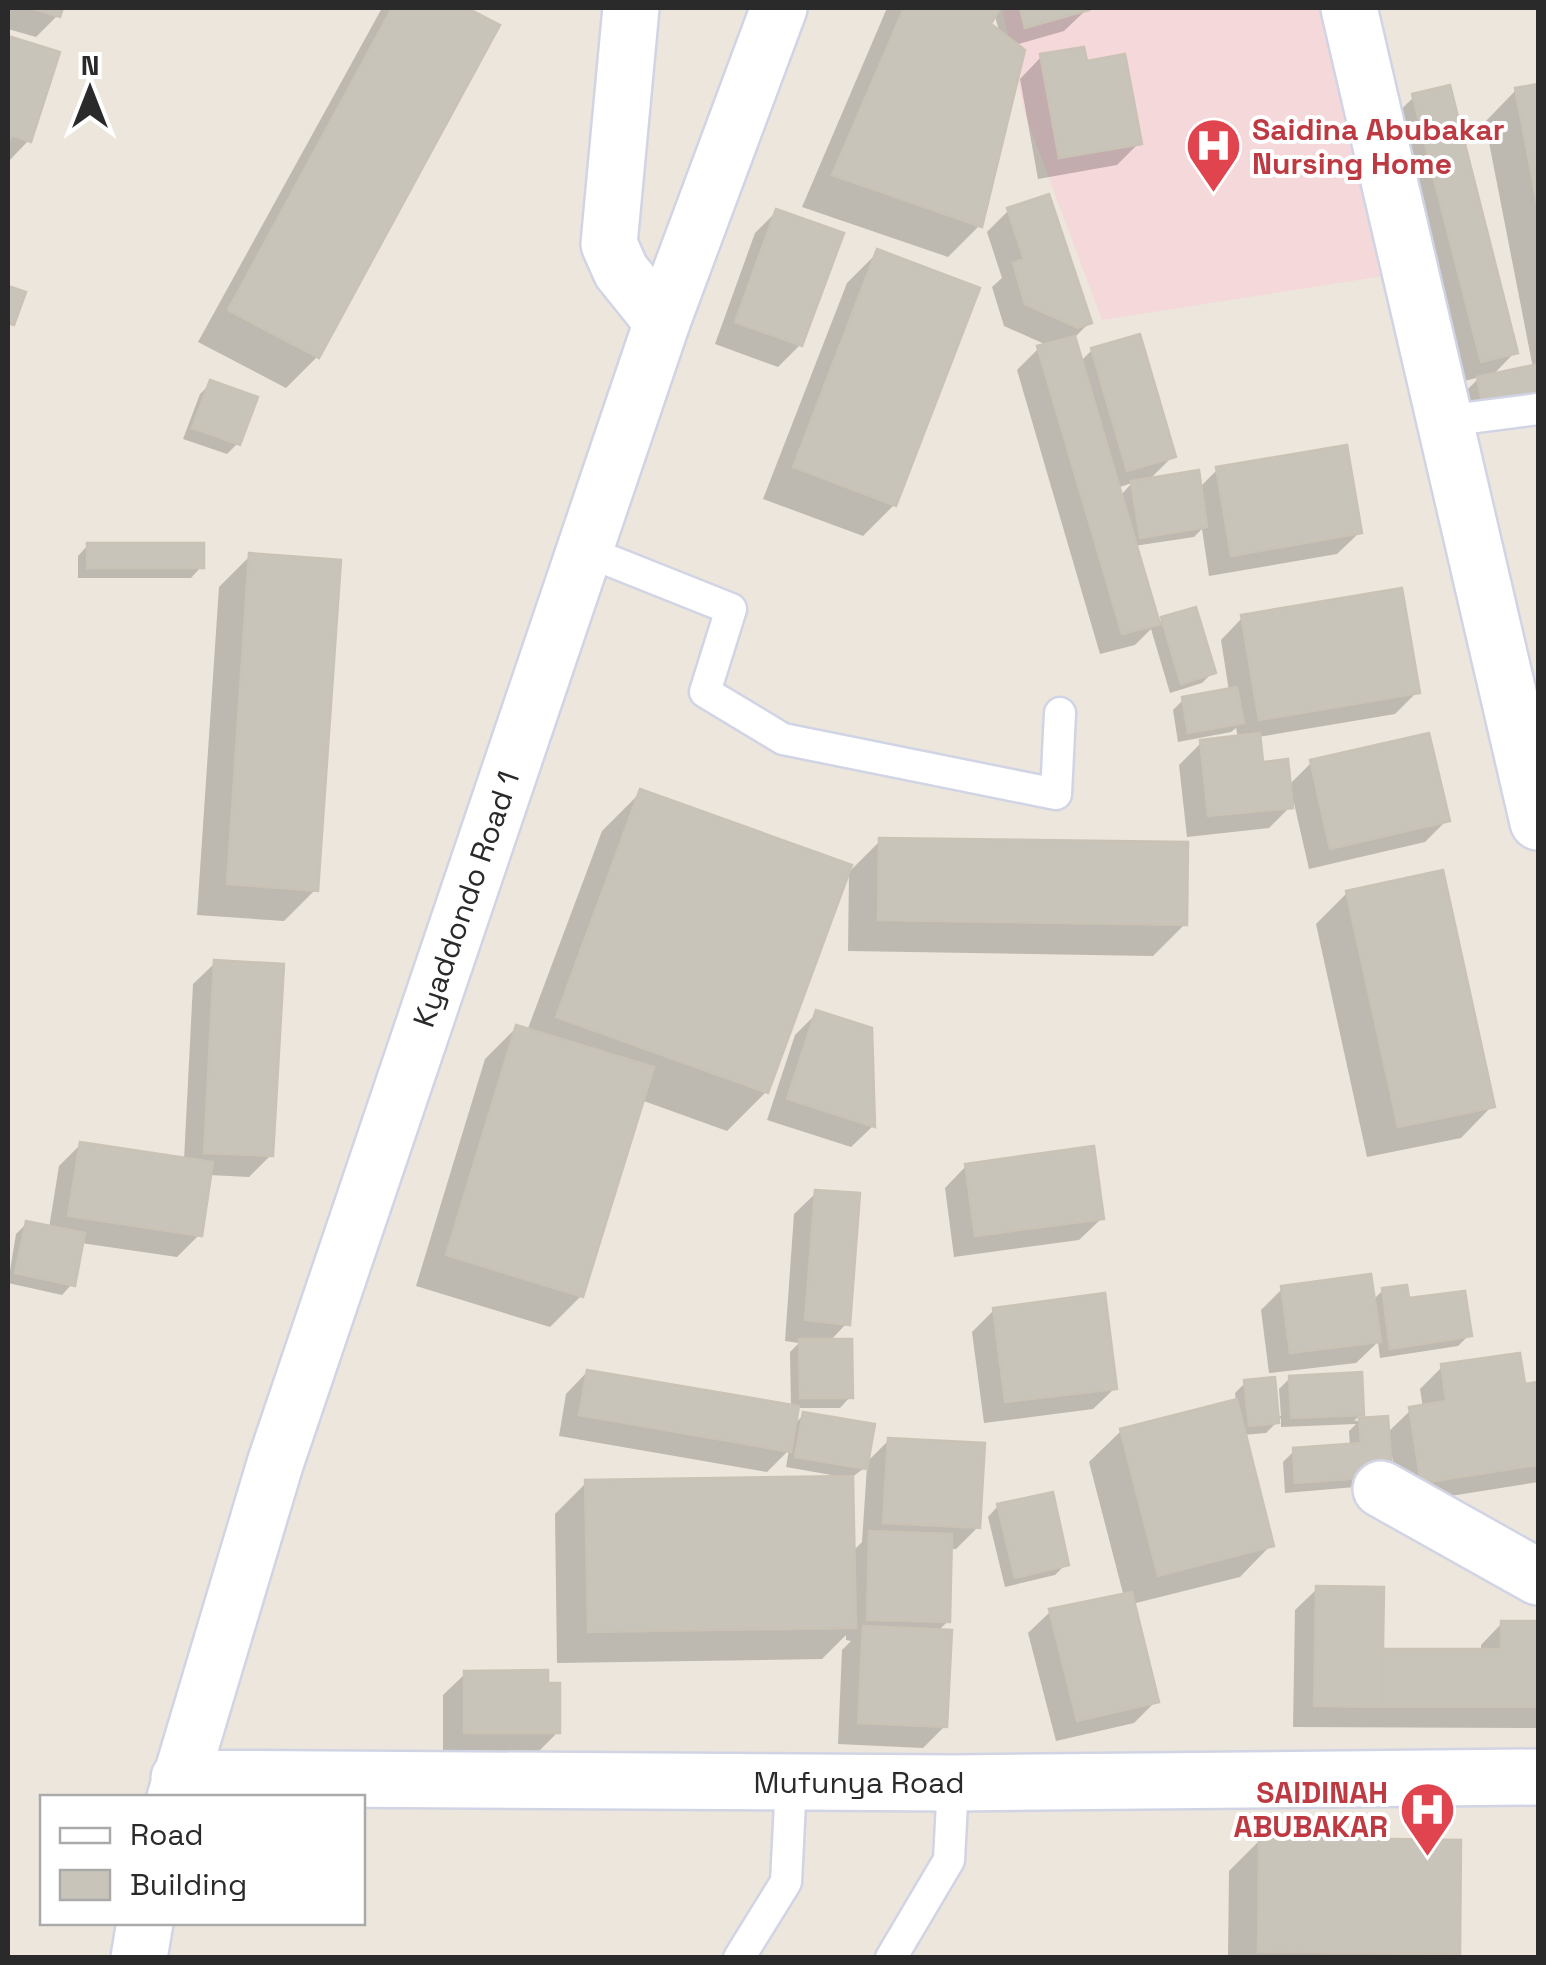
<svg xmlns="http://www.w3.org/2000/svg" width="1546" height="1965" font-family="'Space Grotesk',sans-serif">
<style>
.medical{fill:#f4d8da}
.shadow{fill:#0003;fill-rule:evenodd}
.building{fill:#c8c4ba;stroke:#c9c2b5;stroke-width:2.5}
.lines{fill:none;stroke-linecap:round;stroke-linejoin:round}
.service-casing{stroke:#d1d4e4;stroke-width:35}
.minor-casing{stroke:#d1d4e4;stroke-width:60}
.tertiary-casing{stroke:#d1d4e4;stroke-width:60}
.service{stroke:#fff;stroke-width:30}
.minor{stroke:#fff;stroke-width:55}
.tertiary{stroke:#fff;stroke-width:55}
.labels{text-anchor:middle;dominant-baseline:central;stroke-width:8;stroke-linejoin:round;paint-order:stroke}
.health-label{font-size:30px;font-weight:bold;fill:#be3a42;stroke:#fff;text-anchor:start}
.street-label{font-size:30px;fill:#2a2a2a;stroke:#fff}
</style>
<rect width="100%" height="100%" fill="#ede6dc"/>
<!-- medical -->
<path class="medical" d="M1002 8H1325L1390 275 1102 320 1025 114Z"/>
<!-- shadow -->
<path class="shadow" d="M8 8H60L58 15 36 37 8 29Z
M382 8H462L496 26 317 357 286 388 198 342Z
M887 8 1086 10 1064 31 1015 45 980 225 948 257 802 207ZM994 13 1000 34 987 25Z
M8 39 57 54 29 140 8 162Z
M1041 57 1085 64 1139 143 1117 165 1038 179 1020 79Z
M1538 86V408L1461 424 1456 401 1480 377 1460 382 1392 118 1414 97 1515 352 1491 377 1533 368 1485 122 1516 90Z
M1009 210 1089 323 1073 339 1080 362 1092 350 1173 456 1148 481 1199 488 1217 470 1359 533 1337 554 1209 576 1202 529 1194 537 1134 546 1157 624 1162 620 1213 672 1202 683 1170 693 1151 629 1135 645 1100 654 1017 370 1038 349 1049 346 1004 326 992 287 1002 278 987 232ZM1132 483 1120 496 1117 488Z
M776 212 800 345 778 367 715 344 755 233Z
M878 252 894 505 863 536 763 499 847 283Z
M211 383 237 444 227 454 183 439 200 394Z
M88 545 201 567 191 578H78V556Z
M250 556 315 890 284 921 197 915 219 587Z
M1242 618 1417 692 1395 714 1258 737 1261 765 1288 786 1311 763 1447 820 1425 842 1309 869 1294 803 1269 828 1187 837 1179 765 1201 743 1238 738 1236 728 1231 732 1178 742 1173 710 1183 700 1229 691 1221 640Z
M641 792 766 1092 727 1131 641 1100 581 1296 550 1327 416 1286 485 1059 516 1028 527 1031 602 831Z
M880 841 1185 924 1153 956 848 951 849 872Z
M1347 893 1492 1106 1461 1138 1367 1157 1316 924Z
M215 963 271 1155 249 1177 209 1175 199 1235 177 1257 81 1243 72 1284 62 1295 8 1283 16 1234 27 1223 49 1228 59 1166 81 1144 184 1160 193 984Z
M817 1013 873 1126 851 1147 767 1120 795 1035Z
M966 1166 1101 1219 1079 1240 954 1257 945 1188Z
M816 1193 847 1323 829 1342 850 1397 840 1408H796L793 1426 804 1414 865 1464 889 1440 978 1527 956 1549H950L948 1621 937 1632 945 1726 923 1748 838 1744 842 1650 851 1641 846 1640V1635L822 1659 557 1663 555 1514 587 1482 837 1479V1476L786 1467 789 1450 767 1472 559 1436 566 1394 587 1372 791 1408 790 1352 799 1343 785 1341 794 1214ZM867 1466 862 1542 852 1552 851 1478Z
M1283 1288 1372 1301 1383 1290 1469 1335 1458 1346 1380 1358 1378 1342 1356 1363 1269 1373 1261 1310Z
M994 1310 1115 1388 1093 1409 984 1423 972 1332Z
M1442 1367 1522 1387 1538 1385V1482L1400 1504 1392 1456 1389 1457 1379 1485 1285 1493 1283 1462 1294 1451 1350 1447 1349 1431 1356 1424 1281 1427V1418L1266 1433 1243 1435 1271 1545 1240 1577 1132 1604 1156 1701 1134 1723 1056 1741 1028 1633 1050 1612 1124 1597 1089 1462 1121 1431 1236 1402 1235 1393 1245 1383 1276 1417 1281 1416 1279 1389 1290 1378 1361 1414 1354 1421 1386 1419 1387 1433 1411 1410 1423 1408 1420 1389Z
M998 1506 1066 1564 1055 1575 1005 1587 988 1517Z
M1317 1589 1379 1652H1481V1645L1502 1623 1538 1624V1728L1293 1727 1295 1610Z
M465 1674 558 1732 536 1754H443V1695Z
M1260 1840 1458 1953 1453 1958H1228L1229 1871Z"/>
<!-- building -->
<path class="building" d="M30 8H63L60 17Z
M392 8H467L500 25 319 358 228 310Z
M904 8H1000L991 24 1025 50 982 227 832 175Z
M1020 8H1088L1089 10 1025 28Z
M8 36 60 52 31 142 11 135 8 146Z
M1084 47 1087 61 1125 54 1142 144 1059 158 1040 54Z
M1538 84V208L1515 88Z
M1450 85 1518 353 1481 362 1412 94Z
M1049 194 1092 323 1078 328 1025 304 1013 263 1024 259 1007 208Z
M776 209 844 233 802 346 735 322Z
M877 249 980 288 896 506 793 467Z
M8 286 26 292 14 325 8 323Z
M1140 334 1176 457 1127 471 1091 348Z
M1075 336 1160 624 1122 634 1037 346Z
M1538 364V392L1482 403 1477 377Z
M210 380 258 397 240 445 192 428Z
M1347 445 1362 533 1231 556 1216 467Z
M1199 470 1207 527 1140 538 1131 481Z
M87 543H204V568H87Z
M249 553 341 560 318 891 227 884Z
M1402 588 1420 693 1259 720 1241 615Z
M1196 607 1216 673 1181 684 1161 617Z
M1237 687 1244 723 1188 733 1182 697Z
M1260 733 1263 762 1288 759 1293 808 1208 816 1200 740Z
M1429 733 1450 821 1330 849 1310 760Z
M640 789 852 865 768 1093 556 1017Z
M879 838 1188 842 1187 925 878 920Z
M1443 870 1495 1107 1398 1127 1346 891Z
M214 960 284 964 273 1156 204 1153Z
M816 1010 872 1028 875 1127 787 1099Z
M516 1025 654 1067 583 1297 446 1255Z
M80 1142 213 1162 202 1236 68 1216Z
M1094 1146 1104 1219 975 1236 965 1164Z
M815 1190 860 1193 850 1325 805 1320Z
M26 1221 85 1233 75 1286 15 1273Z
M1371 1274 1381 1342 1290 1353 1281 1286Z
M1407 1285 1409 1298 1465 1291 1472 1336 1390 1349 1382 1288Z
M1105 1293 1117 1389 1005 1402 993 1308Z
M799 1339H852L853 1398H800Z
M1520 1353 1525 1384 1538 1382V1465L1421 1483 1409 1407 1446 1401 1441 1364Z
M587 1370 799 1406 791 1452 579 1415Z
M1362 1372 1364 1415 1291 1418 1289 1376Z
M1275 1377 1279 1423 1249 1426 1244 1380Z
M1237 1399 1274 1546 1158 1576 1120 1429Z
M803 1412 875 1424 867 1469 795 1457Z
M1388 1416 1392 1476 1295 1483 1293 1448 1361 1443 1359 1418Z
M888 1438 985 1443 980 1528 883 1523Z
M853 1476 856 1628 588 1632 585 1480Z
M1053 1492 1069 1565 1015 1578 997 1504Z
M869 1531 952 1534 950 1622 867 1620Z
M1316 1586 1384 1587 1382 1707 1314 1706Z
M1132 1592 1159 1702 1077 1721 1049 1609Z
M1501 1621H1538V1707H1382V1649H1501Z
M863 1626 952 1630 947 1727 858 1723Z
M548 1670V1683H560V1733H464V1671Z
M1259 1837 1461 1840 1460 1954 1258 1952Z"/>
<g class="lines">
<defs>
<path id="service" d="M1445 421 1538 409
M583 550 731 609 705 692 783 739 1056 794 1060 713
M739 1958 786 1882 791 1783
M891 1958 949 1860 953 1783"/>
<path id="minor" d="M631 8 609 244 621 271 662 322
M1349 8 1538 822
M1381 1489 1538 1577"/>
<path id="tertiary" d="M179 1778 953 1783 1538 1777
M175 1798 275 1464 662 322 779 8
M139 1958 145 1922"/>
</defs>
<!-- service casing -->
<use href="#service" class="service-casing"/>
<!-- minor casing -->
<use href="#minor" class="minor-casing"/>
<!-- tertiary casing -->
<use href="#tertiary" class="tertiary-casing"/>
<!-- service -->
<use href="#service" class="service"/>
<!-- minor -->
<use href="#minor" class="minor"/>
<!-- tertiary -->
<use href="#tertiary" class="tertiary"/>
</g>
<!-- icons -->
<defs>
<symbol id="hospital-pin" viewBox="-11 -11 22 30"><path d="M0 17L-7.5 6A9.5 9.5 0 1 1 7.5 6Z" fill="#e0444e" stroke="#fff"/><path d="M-5-5h3v3.5h4V-5h3V5h-3V1.5h-4V5h-3Z" fill="#fff"/></symbol>
</defs>
<g fill-rule="evenodd">
<use href="#hospital-pin" x="1182" y="114" width="63" height="86"/>
<use href="#hospital-pin" x="1396" y="1778" width="63" height="86"/>
</g>
<g class="labels">
<!-- health labels -->
<g class="health-label">
<text x="1252" y="129">Saidina Abubakar<tspan x="1252" dy="34">Nursing Home</tspan></text>
<text x="1388" y="1792" text-anchor="end">SAIDINAH<tspan x="1388" dy="34">ABUBAKAR</tspan></text>
</g>
<!-- street labels -->
<g class="street-label">
<text transform="translate(466 899) rotate(-71)">Kyaddondo Road 1</text>
<text x="859" y="1782">Mufunya Road</text>
</g>
</g>
<!-- border -->
<rect width="1546" height="1965" fill="none" stroke="#2a2a2a" stroke-width="20"/>
<!-- legend -->
<rect x="40" y="1795" width="325" height="130" fill="#ffffff" stroke="#aaaaaa" stroke-width="2.5"/>
<rect x="60" y="1828" width="50" height="15" fill="#ffffff" stroke="#aaaaaa" stroke-width="2.5"/>
<text x="130" y="1845" font-size="30" fill="#2a2a2a">Road</text>
<rect x="60" y="1870" width="50" height="30" fill="#c8c4ba" stroke="#aaaaaa" stroke-width="2.5"/>
<text x="130" y="1895" font-size="30" fill="#2a2a2a">Building</text>
<!-- north arrow -->
<g transform="translate(90 90)" stroke="#ffffff" stroke-width="8" paint-order="stroke">
<path d="M0-8L18 38L0 25L-18 38Z" fill="#2a2a2a"/>
<text y="-15" font-size="28" font-weight="bold" text-anchor="middle" fill="#2a2a2a">N</text>
</g>
</svg>
